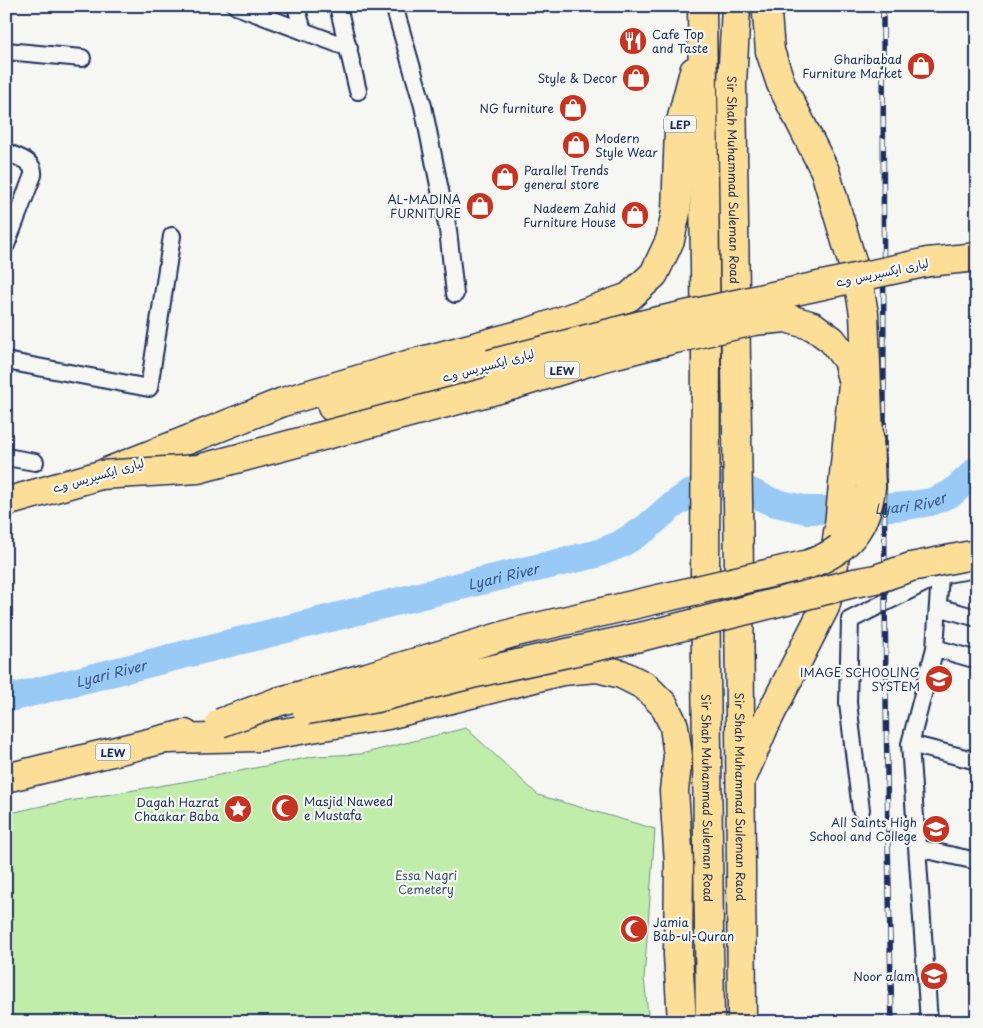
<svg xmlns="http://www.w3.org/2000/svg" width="983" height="1028" font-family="'Playpen Sans','Playpen Sans Arabic',sans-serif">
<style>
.green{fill:#c0edaa;stroke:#6e8e84}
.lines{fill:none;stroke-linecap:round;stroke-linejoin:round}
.river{stroke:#98caf5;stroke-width:28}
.street-casing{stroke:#1b2f5e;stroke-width:20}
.highway-casing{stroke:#1b2f5e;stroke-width:31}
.street{stroke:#f6f6f2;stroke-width:16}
.highway{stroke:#fdde96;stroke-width:28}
.rail-casing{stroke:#1b2f5e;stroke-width:5.5}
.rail{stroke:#f6f6f2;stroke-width:4;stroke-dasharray:11;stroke-linecap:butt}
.highway-bridge-casing{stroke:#1b2f5e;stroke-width:31;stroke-linecap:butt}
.highway-bridge{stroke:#fdde96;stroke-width:28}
.labels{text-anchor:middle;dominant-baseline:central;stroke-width:4.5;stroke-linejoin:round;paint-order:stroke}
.shield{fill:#f6f6f2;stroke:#5d6b8a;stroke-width:1}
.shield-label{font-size:11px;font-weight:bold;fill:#1b2f5e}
.poi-label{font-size:12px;fill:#1b2f5e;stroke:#f6f6f2;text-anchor:end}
.street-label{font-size:12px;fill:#1b2f5e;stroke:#f6f6f2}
.park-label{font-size:12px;fill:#3c556d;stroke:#f6f6f2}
.water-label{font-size:14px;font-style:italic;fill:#3a5684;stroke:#f6f6f2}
</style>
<rect width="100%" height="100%" fill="#f6f6f2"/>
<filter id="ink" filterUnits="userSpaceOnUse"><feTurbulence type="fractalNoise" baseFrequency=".02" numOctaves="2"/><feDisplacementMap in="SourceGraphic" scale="10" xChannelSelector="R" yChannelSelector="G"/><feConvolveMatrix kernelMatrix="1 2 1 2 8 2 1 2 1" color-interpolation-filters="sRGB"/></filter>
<g filter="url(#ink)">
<!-- green -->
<path class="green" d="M466 728 538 795 655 829 644 979 649 1022H6V814L46 805 194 780 316 756 361 754Z"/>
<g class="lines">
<!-- river -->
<path class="river" id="s1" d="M6 699 443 590 596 554 619 545 645 529 669 508 689 494 713 486 742 488 772 502 807 510H849L906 506 931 502 952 493 977 470"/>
<defs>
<path id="street" d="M236 6 349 48
M296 6 303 31
M338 6 358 91
M394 6 423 106 448 230 455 294
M6 51 82 58
M6 152C17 157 35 161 33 175L6 245
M6 361 149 388 172 236
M6 457 35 462
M938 607 977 618
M935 648 977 660
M910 744 977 761
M861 810 848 703 850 620 940 575 977 569
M917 848 977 861
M929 1022 910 744 935 648 940 575"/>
<g id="highway">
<path id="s2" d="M702 6 706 353 705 576 710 1022"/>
<path id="s3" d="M736 6 732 84 739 572 742 1022"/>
<path d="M771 6 767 14 770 51 781 84 825 171 859 285"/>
<path d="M928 262 977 257"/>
<path d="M332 407 490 364"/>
<path d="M107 472 283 402 407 365 530 332 629 297 654 274 670 240 676 212 679 129 694 71"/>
<path d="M6 502 125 468"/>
<path d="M167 739 259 737 388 715 562 671 597 668 621 674 645 686 664 705 674 726 678 756 674 791 679 863 678 955 682 1022"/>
<path d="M744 774 765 725 825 607 832 578 838 532"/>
<path d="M6 778 185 734"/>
</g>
</defs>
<!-- street casing -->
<use href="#street" class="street-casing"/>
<!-- highway casing -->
<use href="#highway" class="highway-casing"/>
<!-- street -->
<use href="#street" class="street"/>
<!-- highway -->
<use href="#highway" class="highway"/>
<defs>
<path id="rail" d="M883 6C884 345 883 683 892 1022"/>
</defs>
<!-- rail casing -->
<use href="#rail" class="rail-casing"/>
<!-- rail -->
<use href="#rail" class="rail"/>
<defs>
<path id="highway-bridge" d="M490 364 645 324 928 262
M101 475 198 469 514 385 604 357 675 339 754 321 786 318 813 326 832 340 847 360 853 383 839 525
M307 710 377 698 476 673 644 636 854 583 876 579 911 567 977 554
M220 723 277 702 367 677 516 632 809 564C847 551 867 527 871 487L864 314 859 285"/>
</defs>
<!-- highway-bridge casing -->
<use href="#highway-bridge" class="highway-bridge-casing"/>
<!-- highway-bridge -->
<use href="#highway-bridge" class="highway-bridge"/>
</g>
</g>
<!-- icons -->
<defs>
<symbol id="restaurant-disc" viewBox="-11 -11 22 22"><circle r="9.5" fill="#c8321e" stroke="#f6f6f2"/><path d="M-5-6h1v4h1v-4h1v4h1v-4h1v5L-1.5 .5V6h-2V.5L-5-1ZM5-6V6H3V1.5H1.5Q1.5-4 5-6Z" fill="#fff"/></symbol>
<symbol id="shop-disc" viewBox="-11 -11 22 22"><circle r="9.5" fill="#c8321e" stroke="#f6f6f2"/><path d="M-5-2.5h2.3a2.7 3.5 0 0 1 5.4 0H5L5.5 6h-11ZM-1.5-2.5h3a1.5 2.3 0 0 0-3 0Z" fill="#fff"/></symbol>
<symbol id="school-disc" viewBox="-11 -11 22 22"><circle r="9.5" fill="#c8321e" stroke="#f6f6f2"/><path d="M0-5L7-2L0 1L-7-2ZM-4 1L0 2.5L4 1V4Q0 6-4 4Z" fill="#fff"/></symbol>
<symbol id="mosque-disc" viewBox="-11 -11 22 22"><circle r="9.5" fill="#c8321e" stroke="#f6f6f2"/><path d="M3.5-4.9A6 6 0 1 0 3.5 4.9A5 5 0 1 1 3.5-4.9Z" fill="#fff"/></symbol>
<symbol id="sight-disc" viewBox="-11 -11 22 22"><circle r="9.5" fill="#c8321e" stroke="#f6f6f2"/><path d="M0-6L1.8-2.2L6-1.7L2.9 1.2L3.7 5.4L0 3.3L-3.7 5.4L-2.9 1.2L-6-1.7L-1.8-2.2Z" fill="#fff"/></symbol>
</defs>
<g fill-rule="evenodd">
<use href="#restaurant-disc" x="617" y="25" width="32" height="32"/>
<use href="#shop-disc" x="905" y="50" width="32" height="32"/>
<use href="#shop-disc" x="620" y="62" width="32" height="32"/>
<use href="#shop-disc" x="557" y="92" width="32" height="32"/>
<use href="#shop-disc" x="560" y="129" width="32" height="32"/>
<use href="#shop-disc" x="489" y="161" width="32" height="32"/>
<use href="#shop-disc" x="464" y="190" width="32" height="32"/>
<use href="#shop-disc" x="619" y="199" width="32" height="32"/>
<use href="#school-disc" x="923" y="663" width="32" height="32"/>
<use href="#mosque-disc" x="269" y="792" width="32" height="32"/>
<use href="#sight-disc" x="222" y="793" width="32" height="32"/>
<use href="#school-disc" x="920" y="813" width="32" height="32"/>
<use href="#mosque-disc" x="618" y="913" width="32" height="32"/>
<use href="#school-disc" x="918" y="960" width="32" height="32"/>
</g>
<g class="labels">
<!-- shield labels -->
<g class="shield">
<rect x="664" y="115.5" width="32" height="17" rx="4"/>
<rect x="544.5" y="361.5" width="35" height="17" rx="4"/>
<rect x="95.5" y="743.5" width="35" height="17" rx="4"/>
</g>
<g class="shield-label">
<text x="680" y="124">LEP</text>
<text x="562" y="370">LEW</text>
<text x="113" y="752">LEW</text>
</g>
<!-- poi labels -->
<g class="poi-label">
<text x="652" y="34" text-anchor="start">Cafe Top<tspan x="652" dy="14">and Taste</tspan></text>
<text x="902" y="59">Gharibabad<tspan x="902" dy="14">Furniture Market</tspan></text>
<text x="617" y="78">Style &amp; Decor</text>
<text x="554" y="108">NG furniture</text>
<text x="595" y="138" text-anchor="start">Modern<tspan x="595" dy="14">Style Wear</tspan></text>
<text x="524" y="170" text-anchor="start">Parallel Trends<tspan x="524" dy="14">general store</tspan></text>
<text x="461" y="199">AL-MADINA<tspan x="461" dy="14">FURNITURE</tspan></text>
<text x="616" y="208">Nadeem Zahid<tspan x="616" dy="14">Furniture House</tspan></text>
<text x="920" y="672">IMAGE SCHOOLING<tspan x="920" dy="14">SYSTEM</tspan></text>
<text x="304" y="801" text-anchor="start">Masjid Naweed<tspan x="304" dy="14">e Mustafa</tspan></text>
<text x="219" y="802">Dagah Hazrat<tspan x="219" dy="14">Chaakar Baba</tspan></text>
<text x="917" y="822">All Saints High<tspan x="917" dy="14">School and College</tspan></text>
<text x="653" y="922" text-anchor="start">Jamia<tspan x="653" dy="14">Bab-ul-Quran</tspan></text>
<text x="915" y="976">Noor alam</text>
</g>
<!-- street labels -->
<g class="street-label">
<text stroke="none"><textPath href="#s3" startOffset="174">Sir Shah Muhammad Suleman Road</textPath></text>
<text transform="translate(882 272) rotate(-12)">لیاری ایکسپریس وے</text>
<text transform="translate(488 365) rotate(-15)">لیاری ایکسپریس وے</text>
<text transform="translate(98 475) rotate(-16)">لیاری ایکسپریس وے</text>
<text stroke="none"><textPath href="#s3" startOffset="791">Sir Shah Muhammad Suleman Raod</textPath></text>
<text stroke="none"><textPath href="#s2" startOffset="792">Sir Shah Muhammad Suleman Road</textPath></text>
</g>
<!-- park labels -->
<g class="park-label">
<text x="426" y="875">Essa Nagri<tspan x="426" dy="14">Cemetery</tspan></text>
</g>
<!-- water labels -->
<g class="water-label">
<text stroke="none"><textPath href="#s1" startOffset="946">Lyari River</textPath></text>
<text stroke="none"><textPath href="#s1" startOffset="512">Lyari River</textPath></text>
<text stroke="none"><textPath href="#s1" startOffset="108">Lyari River</textPath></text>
</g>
</g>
<!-- margin -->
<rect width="983" height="1028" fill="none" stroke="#f6f6f2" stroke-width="25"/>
<rect x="12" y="12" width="958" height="1003" fill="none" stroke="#1b2f5e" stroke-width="2" filter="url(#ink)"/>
</svg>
